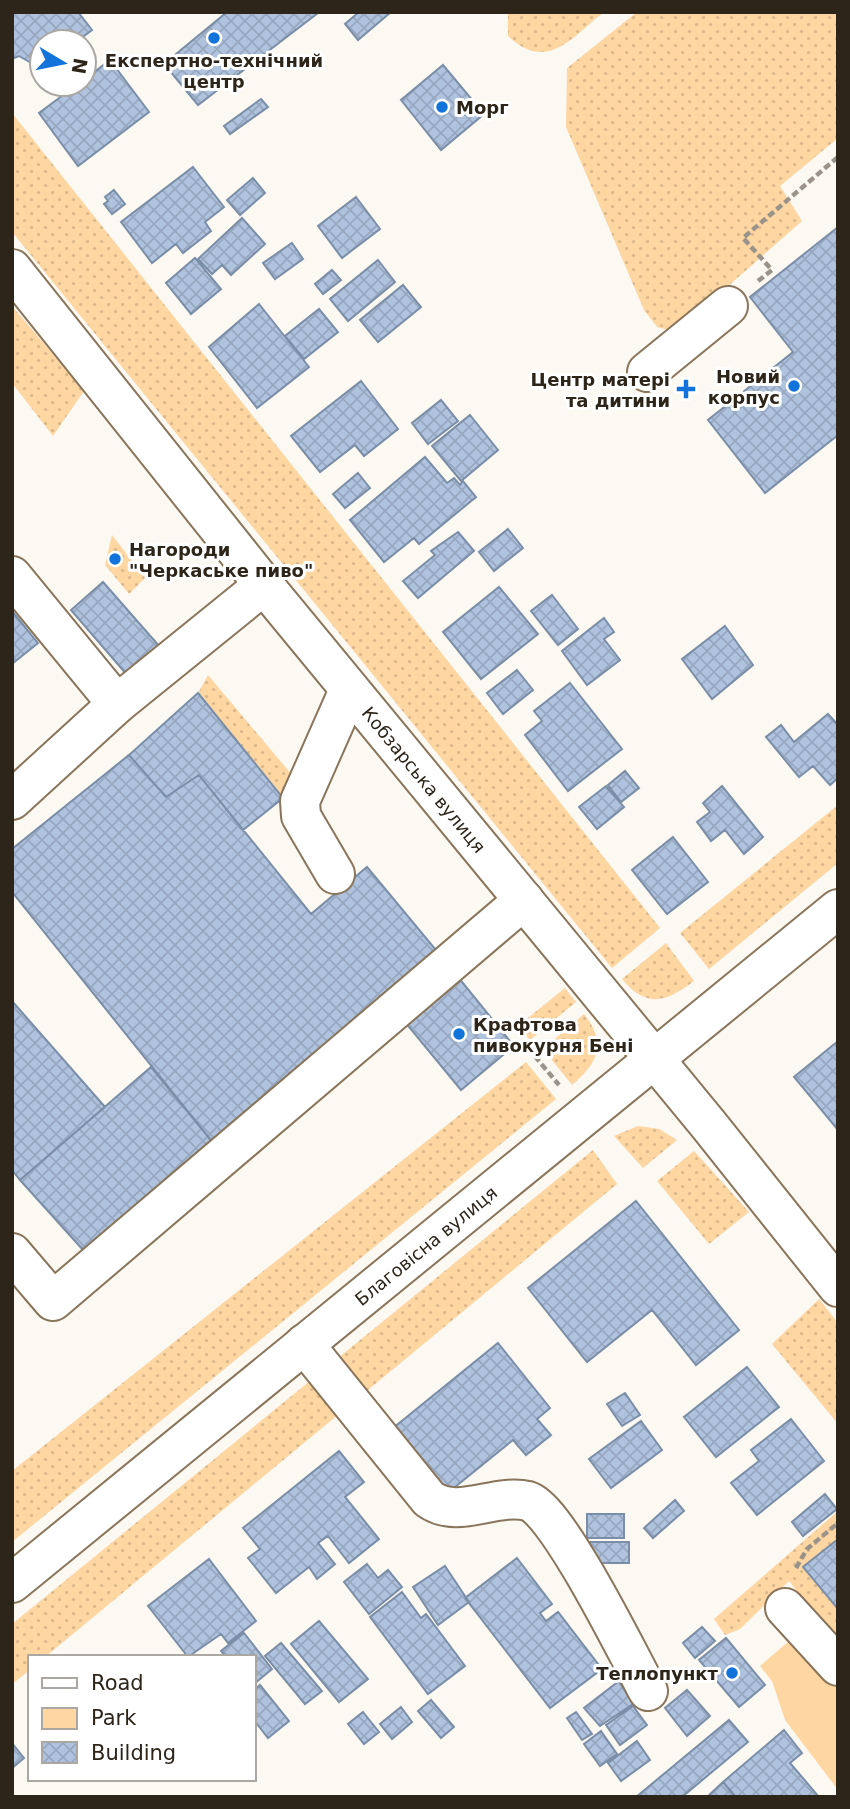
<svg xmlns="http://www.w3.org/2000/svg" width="850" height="1809" font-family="'DejaVu Sans',sans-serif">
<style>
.grass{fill:url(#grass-dots)}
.green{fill:#fed6a2}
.building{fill:url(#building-cross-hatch);stroke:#7b8ea8;stroke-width:2}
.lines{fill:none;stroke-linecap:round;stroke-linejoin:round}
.minor-casing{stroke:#89755b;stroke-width:42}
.major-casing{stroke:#89755b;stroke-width:42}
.path{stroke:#99938a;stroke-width:4.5;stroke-dasharray:7 3.5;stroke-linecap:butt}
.minor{stroke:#fff;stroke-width:38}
.major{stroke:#fff;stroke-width:38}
.poi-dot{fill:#1273db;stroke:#fff;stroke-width:2.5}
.labels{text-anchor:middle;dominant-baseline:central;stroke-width:6;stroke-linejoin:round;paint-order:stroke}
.poi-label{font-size:18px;font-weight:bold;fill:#2d251a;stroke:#fff;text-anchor:start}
.street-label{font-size:18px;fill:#2d251a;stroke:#fff}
</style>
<defs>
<pattern id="grass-dots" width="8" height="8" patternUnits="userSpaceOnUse" patternTransform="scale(1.75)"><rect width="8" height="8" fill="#fed6a2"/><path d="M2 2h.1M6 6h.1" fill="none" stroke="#dab88b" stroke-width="1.8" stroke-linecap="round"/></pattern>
<pattern id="building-cross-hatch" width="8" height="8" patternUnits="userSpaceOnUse" patternTransform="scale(1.75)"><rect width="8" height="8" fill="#afc3df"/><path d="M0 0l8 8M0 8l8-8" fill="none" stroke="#97a7bf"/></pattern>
</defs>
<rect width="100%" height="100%" fill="#fcf8f2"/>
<!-- grass -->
<path class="grass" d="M508 12H604C571 38 547 73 508 36Z
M637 12H838V138L780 186 802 221 676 332 657 327 644 310 566 127 567 68Z
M12 113 660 928 612 968 12 232Z
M12 306 84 391 53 436 12 383Z
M112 535 145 578 129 594 105 565Z
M208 675 292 775 283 798 198 693Z
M838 805V863L709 969 680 933Z
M666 943 694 981C666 1002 647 1009 622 979Z
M565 988 576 1002 530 1040 518 1026Z
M584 1014C607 1044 599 1061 572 1085L543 1049Z
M526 1062 556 1099 12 1542V1471Z
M638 1126 659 1129 677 1140 643 1168 614 1136Z
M593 1150 617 1184 45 1657H30V1670L12 1684V1624Z
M694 1151 749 1212 709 1244 657 1181Z
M819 1299 838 1323V1424L772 1344Z
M838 1511V1539L803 1567 838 1609V1642L789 1581 740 1629 725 1635 714 1619Z"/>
<!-- green -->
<path class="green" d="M796 1635 838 1669V1790L785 1720 772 1681 760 1666Z"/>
<!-- building -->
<path class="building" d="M12 12H78L92 30 76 42H42V69L19 56 12 59Z
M227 12 318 13 198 105 164 64Z
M359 12H391L358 40 345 24Z
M110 60 149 112 78 166 39 113 78 84H84V80Z
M443 65 484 114 441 150 401 100Z
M261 99 268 107 230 134 224 126Z
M193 167 224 207 205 222 211 231 183 253 176 244 152 263 121 222Z
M253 178 265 193 240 215 227 200Z
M114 190 125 204 112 214 104 204 108 201 105 197Z
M356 197 380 229 342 258 318 226Z
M242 218 265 244 231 275 222 265 212 274 198 259Z
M838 227V435L765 493 708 420 793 352 750 297Z
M292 243 303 259 275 279 263 263Z
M195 258 221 289 191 314 166 283Z
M378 260 395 282 348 321 330 299Z
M332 270 341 280 323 294 315 284Z
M403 285 421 307 378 342 360 320Z
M259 304 309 367 257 408 209 347Z
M319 309 338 332 304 359 285 336Z
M361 381 398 429 364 456 355 445 320 472 291 436Z
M441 400 458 421 428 444 412 423Z
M470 415 498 450 461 481 432 446Z
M425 457 447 483 454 478 460 485 463 481 476 497 419 544 414 538 384 562 350 520Z
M358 473 370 488 345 508 333 494Z
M508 529 523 548 494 571 479 552Z
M458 532 474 551 418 598 403 581 435 555 431 551Z
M103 582 160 647 128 676 71 610Z
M499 587 538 634 481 679 443 632Z
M552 595 578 629 558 645 531 611Z
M12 611 38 643 12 664Z
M604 618 614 632 604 639 620 660 587 685 562 651Z
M725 626 753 665 712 699 682 659Z
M517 670 533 690 503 714 487 693Z
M570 683 622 749 568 791 525 735 542 721 534 711Z
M198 693 283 798 243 830 199 775 166 797 129 755Z
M828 714 838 725V778L830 785 813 766 799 777 766 737 781 725 794 742Z
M129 755 166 797 199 775 311 914 367 867 441 956 214 1144 12 892V849Z
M625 771 639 788 621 802 608 785Z
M606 786 624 807 597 829 579 807Z
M722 786 763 837 744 854 725 830 711 841 697 822 710 812 703 803Z
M673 837 708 882 667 914 632 870Z
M458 977 514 1046 461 1090 404 1021Z
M12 1001 105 1107 20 1180 12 1170Z
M838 1041V1130L794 1077Z
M151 1067 214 1144 84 1251 20 1180Z
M636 1201 739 1330 696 1365 652 1310 587 1362 528 1288Z
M498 1343 550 1408 537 1419 551 1435 526 1455 513 1440 445 1495 392 1429Z
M747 1367 779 1407 716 1457 684 1417Z
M625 1393 640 1415 622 1426 607 1404Z
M791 1419 824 1461 757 1515 731 1483 759 1461 751 1450Z
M641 1421 662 1450 611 1488 589 1459Z
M339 1451 364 1482 345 1497 379 1539 349 1563 328 1536 318 1543 335 1564 317 1579 309 1567 276 1593 248 1558 260 1549 243 1528Z
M825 1494 837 1509 803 1536 792 1522Z
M675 1500 684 1511 653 1538 644 1528Z
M587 1514H624V1538H587Z
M838 1539V1609L803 1567Z
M590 1542H629V1563H590Z
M517 1558 552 1604 540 1613 546 1621 558 1612 602 1669 550 1708 465 1598Z
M209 1559 256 1621 228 1643 221 1634 188 1657 148 1606Z
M367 1564 378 1578 388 1570 402 1587 369 1614 344 1582Z
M445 1566 469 1602 438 1625 413 1587Z
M402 1592 421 1618 426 1614 465 1666 428 1694 370 1617Z
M319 1621 368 1679 339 1702 291 1644Z
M702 1627 715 1641 695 1658 683 1643Z
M244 1633 272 1669 254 1684V1657H226L221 1651Z
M726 1638 765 1685 739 1707 699 1660Z
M281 1643 322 1691 305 1704 265 1656Z
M619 1681 633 1704 600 1726 584 1708Z
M260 1685 289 1721 268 1738 254 1720V1690Z
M687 1690 710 1716 687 1736 665 1708Z
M431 1700 454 1727 441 1738 418 1711Z
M633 1706 647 1725 620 1745 606 1725Z
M401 1707 412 1722 392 1739 380 1724Z
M363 1712 379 1732 364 1744 348 1724Z
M576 1712 592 1734 582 1740 567 1718Z
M729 1720 748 1742 682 1797H636Z
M784 1730 802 1753 790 1763 819 1797H736L723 1782Z
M601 1731 617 1754 600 1766 584 1744Z
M637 1741 650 1760 621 1781 608 1763Z
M12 1743 24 1758 12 1768Z
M723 1782 735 1797H707Z"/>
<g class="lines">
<defs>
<g id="minor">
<path id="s1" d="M12 269 264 585 708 1124 838 1287"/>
<path d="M647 372 728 306"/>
<path d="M12 576 117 704"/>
<path d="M12 800 117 704 264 585"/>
<path d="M335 874 301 816 300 801 349 690"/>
<path d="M12 1253 53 1301 524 900"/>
<path d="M304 1344 429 1499C458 1520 495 1493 528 1501 557 1509 630 1658 648 1691"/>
<path d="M785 1608 838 1666"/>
</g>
<g id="major">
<path id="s2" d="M12 1583 838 909"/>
</g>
</defs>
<!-- minor casing -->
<use href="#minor" class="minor-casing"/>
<!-- major casing -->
<use href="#major" class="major-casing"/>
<!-- path -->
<path class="path" d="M758 281 772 270 743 238 838 157
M528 1048 559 1085
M796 1568 807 1549 838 1523"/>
<!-- minor -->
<use href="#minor" class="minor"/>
<!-- major -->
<use href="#major" class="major"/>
</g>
<!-- markers -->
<g class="poi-dot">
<circle cx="214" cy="38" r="7"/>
<circle cx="442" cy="107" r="7"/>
<circle cx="794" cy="386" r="7"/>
<path d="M682.5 378.5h7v7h7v7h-7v7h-7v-7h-7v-7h7z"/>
<circle cx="115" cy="559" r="7"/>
<circle cx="459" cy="1034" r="7"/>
<circle cx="732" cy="1673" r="7"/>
</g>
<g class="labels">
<!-- poi labels -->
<g class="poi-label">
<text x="214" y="60" text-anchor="middle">Експертно-технічний<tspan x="214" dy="21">центр</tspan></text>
<text x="456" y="107">Морг</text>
<text x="780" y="376" text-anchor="end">Новий<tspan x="780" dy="21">корпус</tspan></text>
<text x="670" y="379" text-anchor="end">Центр матері<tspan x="670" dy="21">та дитини</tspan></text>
<text x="129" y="549">Нагороди<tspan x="129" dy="21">"Черкаське пиво"</tspan></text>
<text x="473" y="1024">Крафтова<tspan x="473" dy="21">пивокурня Бені</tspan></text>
<text x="718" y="1673" text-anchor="end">Теплопункт</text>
</g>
<!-- street labels -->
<g class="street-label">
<text stroke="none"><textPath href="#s1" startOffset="656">Кобзарська вулиця</textPath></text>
<text stroke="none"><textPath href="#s2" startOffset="534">Благовісна вулиця</textPath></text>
</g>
</g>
<!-- border -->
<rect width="850" height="1809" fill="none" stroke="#2d251a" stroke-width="28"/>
<!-- legend -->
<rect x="28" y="1655" width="228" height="126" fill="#ffffff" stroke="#aba8a3" stroke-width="2"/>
<rect x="42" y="1678" width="35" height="10" fill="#ffffff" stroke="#aba8a3" stroke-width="2"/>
<text x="91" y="1690" font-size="21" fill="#2d251a">Road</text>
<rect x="42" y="1708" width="35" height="21" fill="#fed6a2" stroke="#aba8a3" stroke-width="2"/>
<text x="91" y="1725" font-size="21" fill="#2d251a">Park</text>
<rect x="42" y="1742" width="35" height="21" fill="url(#building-cross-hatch)" stroke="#aba8a3" stroke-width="2"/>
<text x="91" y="1760" font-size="21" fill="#2d251a">Building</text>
<!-- north arrow -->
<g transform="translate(63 63) rotate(100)"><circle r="33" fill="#ffffff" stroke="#aba8a3" stroke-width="2"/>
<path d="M0-5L12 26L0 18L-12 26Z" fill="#1273db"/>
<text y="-10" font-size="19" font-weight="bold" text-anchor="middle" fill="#2d251a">N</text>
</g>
</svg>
